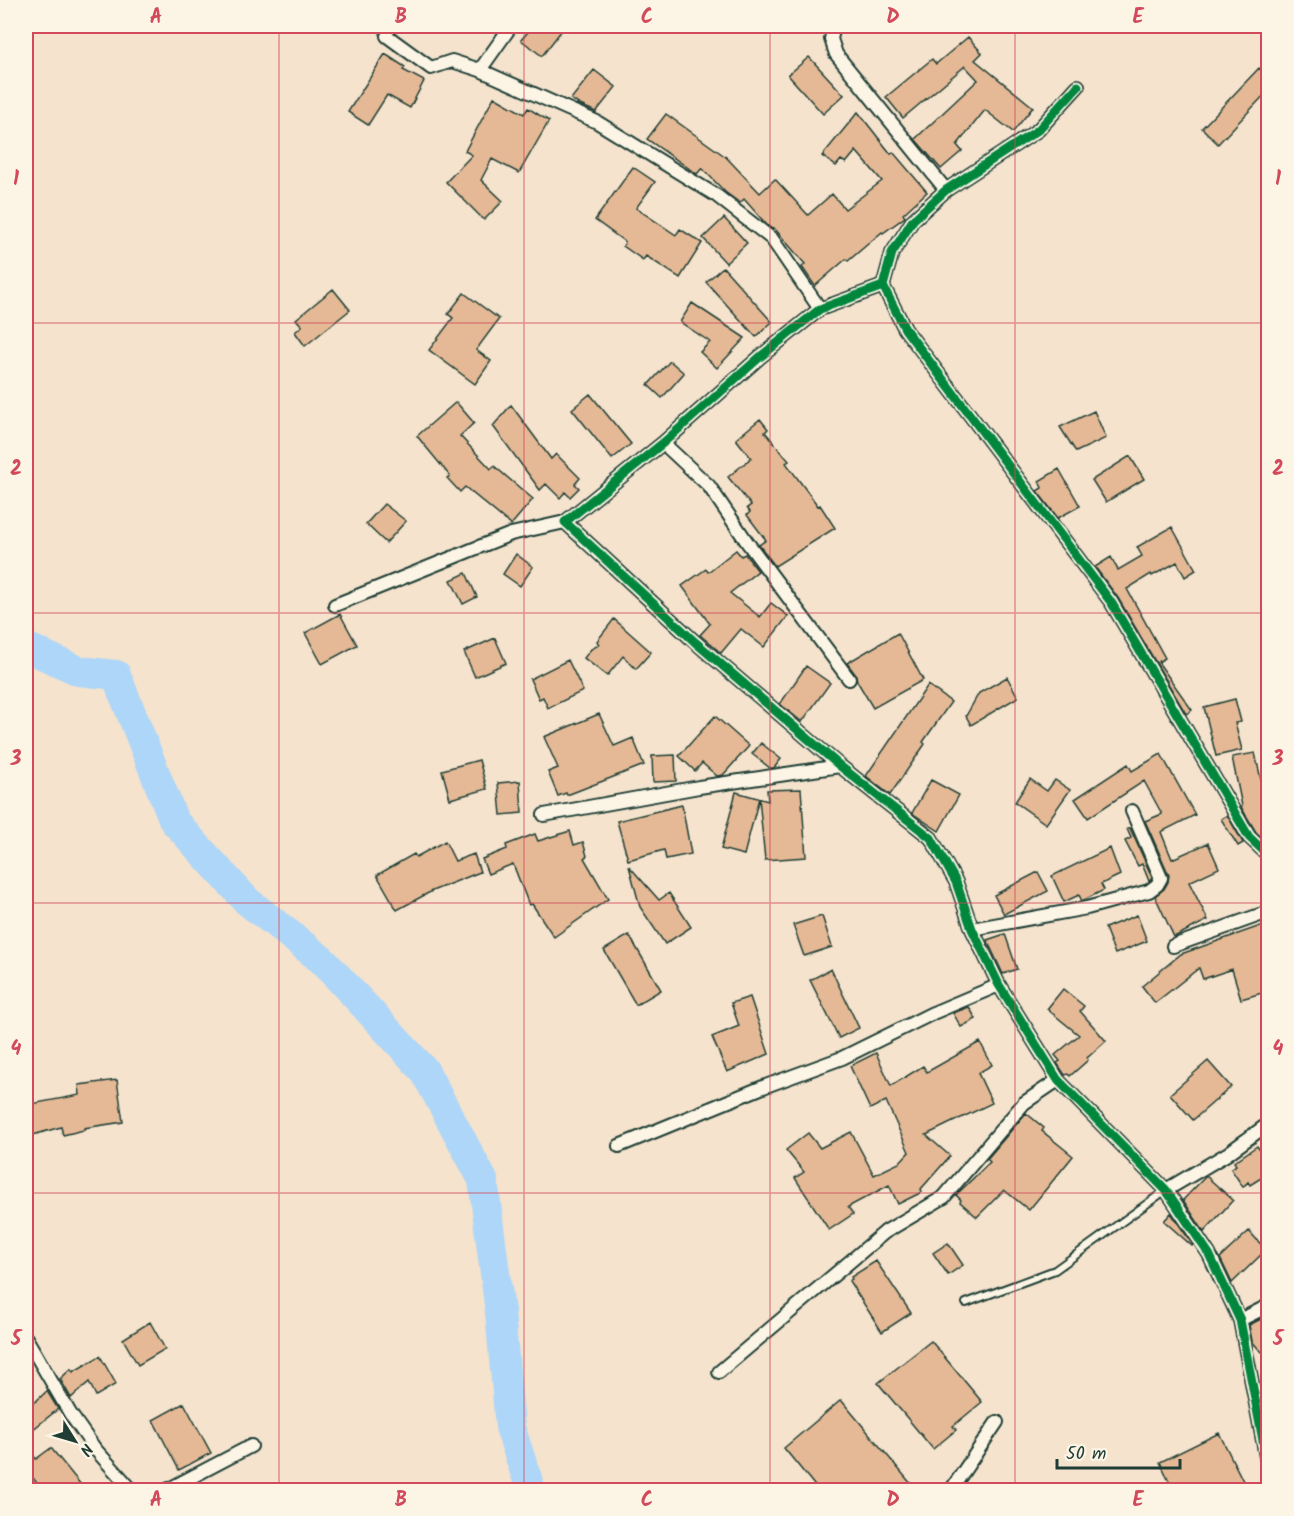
<svg xmlns="http://www.w3.org/2000/svg" width="1294" height="1516" font-family="Kalam,sans-serif">
<style>
.lines{fill:none;stroke-linecap:round;stroke-linejoin:round}
.river{stroke:#aed6f8;stroke-width:30}
.building{fill:#e5b995;stroke:#1f3d34;stroke-width:1.5}
.service-casing{stroke:#1f3d34;stroke-width:10}
.minor-casing{stroke:#1f3d34;stroke-width:16}
.service{stroke:#fcf5e5;stroke-width:6}
.minor{stroke:#fcf5e5;stroke-width:12}
.cycleway-casing{stroke:#fcf5e5;stroke-width:13}
.cycleway{stroke:#00873e;stroke-width:9}
.grid{fill:none;stroke:#d1495b;stroke-width:1.5;stroke-opacity:0.55}
.neatline{fill:none;stroke:#d1495b;stroke-width:2}
.grid-label{font-size:20px;text-anchor:middle;font-weight:bold;fill:#d1495b}
</style>
<rect width="100%" height="100%" fill="#f5e3cd"/>
<filter id="ink" filterUnits="userSpaceOnUse"><feTurbulence type="fractalNoise" baseFrequency=".0167" numOctaves="2"/><feDisplacementMap in="SourceGraphic" scale="12" xChannelSelector="R" yChannelSelector="G"/><feConvolveMatrix kernelMatrix="1 2 1 2 8 2 1 2 1" color-interpolation-filters="sRGB"/></filter>
<g filter="url(#ink)">
<g class="lines">
<!-- river -->
<path class="river" d="M26 647 79 671 116 675 174 821 247 901 322 960 424 1070 483 1180 500 1312 510 1427 531 1490"/>
</g>
<!-- building -->
<path class="building" d="M533 26H565L542 56 521 40Z
M968 37 982 53 975 60 1033 107 1013 132 985 110 957 145 962 151 941 169 915 139 978 80 965 66 903 118 886 97 932 59 936 64Z
M385 54 405 67 403 70 424 81 410 108 387 95 368 125 348 112Z
M809 57 844 95 823 114 788 75Z
M1259 68 1269 77V90L1218 144 1202 128Z
M594 70 616 87 596 112 580 105 571 99Z
M494 97 524 114 528 108 549 121 519 173 492 159 481 180 503 201 484 220 446 182 472 155 465 151Z
M858 112 891 154 893 152 927 192 903 214 905 217 883 233 882 232 848 261 846 259 815 286 802 267 805 264 774 228 772 229 766 224 744 199 740 203 725 192 702 168 697 174 647 139 666 114 726 157 760 193 775 179 808 215 832 194 845 209 882 181 856 151 846 163 841 160 836 166 822 156Z
M633 167 655 182 636 208 676 235 680 229 702 243 680 278 646 256 643 260 623 246 625 242 595 220Z
M724 218 747 243 726 263 703 238Z
M723 267 772 322 756 337 706 282Z
M333 289 350 310 305 346 295 332 302 326 296 319Z
M464 293 499 319 476 350 491 361 475 384 429 350 453 318 448 314Z
M692 303 745 338 717 368 700 352 710 342 680 322Z
M670 361 684 373 662 398 648 385Z
M590 394 631 444 612 459 572 409Z
M456 402 474 423 460 436 491 469 494 466 533 499 511 525 465 487 460 492 447 478 450 476 417 436Z
M511 405 551 459 556 454 580 478 575 484 579 488 570 497 565 492 560 498 546 484 540 490 493 426Z
M1094 411 1106 438 1076 452 1060 427Z
M760 419 768 429 765 432 789 461 786 463 818 506 820 505 835 528 775 566 759 545 766 540 747 515 750 512 747 508 751 505 728 477 751 458 736 439Z
M1130 456 1144 479 1106 502 1092 480Z
M1059 469 1080 506 1058 518 1037 491 1042 488 1039 481Z
M384 504 406 521 386 543 366 524Z
M1172 527 1196 570 1185 577 1177 562 1152 576 1151 574 1127 589 1165 658 1158 662 1192 710 1186 714 1118 598 1095 567 1111 557 1118 570 1142 556 1137 547Z
M736 550 741 556 745 554 758 571 730 593 760 617 771 603 788 616 764 647 741 629 721 653 700 635 710 624 682 586 706 569 708 572Z
M516 554 533 567 520 586 503 574Z
M466 573 477 597 463 604 451 580Z
M340 614 357 645 322 664 305 633Z
M614 619 651 652 636 669 623 656 607 676 584 658 591 649 599 645 597 641Z
M898 633 923 680 873 708 857 681 856 675 847 663Z
M495 638 506 663 475 677 464 652Z
M568 660 583 691 548 708 543 697 539 699 530 679Z
M806 666 830 683 802 722 780 704Z
M1007 677 1018 697 971 725 966 716 979 693Z
M928 685 951 702 923 742 925 744 890 795 866 776Z
M1235 699 1241 722 1235 723 1242 750 1216 756 1204 707Z
M599 714 614 746 633 738 644 765 567 795 566 793 558 796 548 772 558 768 544 737Z
M715 716 749 746 723 775 717 776 702 763 695 771 679 756Z
M761 743 781 759 774 768H770L752 754Z
M1255 753 1269 815V844L1256 832 1241 807 1242 806 1232 757Z
M1161 754 1195 815 1161 832 1172 859 1208 843 1219 868 1189 882 1208 920 1174 937 1155 896 1164 889 1168 882 1169 875 1145 821 1162 814 1144 781 1088 818 1075 799 1128 764 1132 771Z
M675 755 676 781 653 782 652 756Z
M479 760 487 789 450 799 442 770Z
M1030 779 1047 791 1055 780 1070 790 1046 824 1015 802Z
M931 780 959 795 939 831 912 813Z
M520 781 522 813 501 815 498 783Z
M801 789 806 857 765 860 759 798 744 855 721 849 736 792 768 801 767 790Z
M682 805 691 854 666 859 664 850 628 860 617 821Z
M1227 815 1243 843 1238 846 1221 819Z
M1130 828 1152 877 1149 881 1142 864 1138 866 1125 841 1131 838 1127 829Z
M570 831 574 845 583 842 587 856 584 858 608 899 554 937 532 904 529 905 513 864 488 874 482 859 507 849 506 845 535 834 538 841Z
M445 841 455 861 474 854 480 872 432 891 397 910 377 875 414 854 416 857Z
M1110 848 1120 875 1101 884 1104 890 1082 901 1079 895 1064 902 1052 876Z
M629 866 659 900 669 893 691 927 665 944 640 907Z
M1038 872 1048 891 1004 914 994 895Z
M1137 915 1147 941 1115 954 1105 928Z
M822 916 832 947 804 956 793 925Z
M1269 923V991L1241 999 1232 969 1203 979 1199 968 1155 1003 1142 986 1181 954Z
M1005 934 1017 969 1003 974 987 940Z
M629 935 661 990 636 1005 604 950Z
M831 969 859 1028 839 1038 810 980Z
M1063 989 1084 1006 1080 1011 1106 1041 1087 1058 1088 1060 1070 1076 1068 1074 1065 1075 1057 1063 1060 1061 1055 1055 1079 1035 1047 1009Z
M750 997 769 1054 727 1072 712 1037 739 1026 731 1003Z
M969 1007 976 1019 961 1027 953 1013Z
M980 1042 992 1065 978 1073 992 1103 926 1135 950 1156 921 1189 922 1192 898 1204 889 1185 848 1207 853 1214 829 1230 795 1178 804 1172 786 1150 808 1133 820 1148 851 1132 874 1175 899 1163 909 1152 886 1101 870 1109 850 1066 876 1053 891 1086 923 1066 927 1072Z
M1208 1061 1231 1087 1193 1120 1170 1094Z
M117 1080 123 1122 84 1128V1130L63 1135 61 1127 26 1137V1105L80 1095 79 1085Z
M1026 1113 1044 1128 1042 1131 1073 1156 1029 1210 1004 1190 977 1217 960 1202 961 1200 956 1195 990 1162 987 1159Z
M1269 1142V1173L1250 1185 1248 1182 1243 1187 1231 1169 1236 1165 1234 1162 1257 1146 1259 1149Z
M1206 1176 1233 1200 1204 1232 1183 1200Z
M1171 1213 1193 1245 1192 1246 1164 1221Z
M1249 1231 1266 1250 1232 1283 1220 1258Z
M948 1243 963 1265 948 1275 933 1253Z
M876 1261 911 1313 882 1332 849 1281 852 1279 851 1277Z
M1269 1315V1347L1261 1352 1252 1341 1249 1325Z
M150 1322 165 1349 138 1365 123 1339Z
M931 1341 982 1402 953 1426 956 1430 933 1449 878 1383Z
M100 1356 116 1384 96 1396 89 1382 71 1398 60 1379 71 1369 73 1372Z
M47 1391 58 1409 26 1435V1395L33 1404Z
M841 1400 917 1491H819L784 1448Z
M184 1403 211 1453 179 1470 153 1420Z
M1219 1433 1244 1483 1229 1491H1174L1160 1462Z
M26 1446 36 1459 51 1448 86 1491H43L26 1469Z"/>
<g class="lines">
<defs>
<path id="service" d="M966 1303 1055 1270 1166 1190"/>
<path id="minor" d="M834 26 831 39 836 54 946 190
M387 36 431 68 452 61 480 70 597 122 717 196 772 239 820 309
M480 70 511 26
M1078 86 1038 130 946 190 913 220 892 253 883 286 905 329 1111 602 1249 837 1268 855
M883 286 820 309 760 357 663 443 565 522 695 642 840 766 931 838 956 882 972 929 999 985 1058 1080 1166 1190 1209 1254 1240 1320 1268 1467
M663 443 709 486 747 542 849 679
M335 605 511 534 565 522
M544 815 699 787 840 766
M972 929 1087 908 1149 891 1157 885 1161 878 1132 811
M1173 946 1268 912
M619 1146 763 1087 842 1058 933 1013 999 985
M1166 1190 1227 1154 1268 1124
M1240 1320 1268 1306
M26 1338 71 1415 95 1449 132 1490
M719 1372 885 1232 944 1197 1024 1103 1058 1080
M167 1490 251 1446
M951 1490 997 1422"/>
</defs>
<!-- service casing -->
<use href="#service" class="service-casing"/>
<!-- minor casing -->
<use href="#minor" class="minor-casing"/>
<!-- service -->
<use href="#service" class="service"/>
<!-- minor -->
<use href="#minor" class="minor"/>
<defs>
<path id="cycleway" d="M1078 86 1038 130 946 190 913 220 892 253 883 286 905 329 1111 602 1249 837 1268 855
M883 286 820 309 760 357 663 443 565 522 695 642 840 766 931 838 956 882 972 929 999 985 1058 1080 1166 1190 1209 1254 1240 1320 1268 1467"/>
</defs>
<!-- cycleway casing -->
<use href="#cycleway" class="cycleway-casing"/>
<!-- cycleway -->
<use href="#cycleway" class="cycleway"/>
</g>
</g>
<!-- grid -->
<path class="grid" d="M279 26V1490M524 26V1490M770 26V1490M1015 26V1490M26 323H1268M26 613H1268M26 903H1268M26 1193H1268"/>
<!-- margin -->
<rect width="1294" height="1516" fill="none" stroke="#fcf5e5" stroke-width="66"/>
<!-- north arrow -->
<g transform="translate(75 1441) rotate(127)" stroke="#fcf5e5" stroke-width="4.5" paint-order="stroke">
<path d="M0-4.5L10 22L0 15L-10 22Z" fill="#1f3d34"/>
<text y="-9" font-size="16" font-weight="bold" text-anchor="middle" fill="#1f3d34">N</text>
</g>
<!-- scale -->
<path d="M1057 1459v9h123v-9" fill="none" stroke="#1f3d34" stroke-width="3"/>
<text x="1066" y="1459" font-size="18" fill="#1f3d34" stroke="#fcf5e5" stroke-width="4.5" paint-order="stroke">50 m</text>
<rect x="33" y="33" width="1228" height="1450" class="neatline"/>
<g class="grid-label">
<text x="156" y="23">A</text>
<text x="401" y="23">B</text>
<text x="647" y="23">C</text>
<text x="893" y="23">D</text>
<text x="1138" y="23">E</text>
<text x="16" y="185">1</text>
<text x="1278" y="185">1</text>
<text x="16" y="475">2</text>
<text x="1278" y="475">2</text>
<text x="16" y="765">3</text>
<text x="1278" y="765">3</text>
<text x="16" y="1055">4</text>
<text x="1278" y="1055">4</text>
<text x="16" y="1345">5</text>
<text x="1278" y="1345">5</text>
<text x="156" y="1506">A</text>
<text x="401" y="1506">B</text>
<text x="647" y="1506">C</text>
<text x="893" y="1506">D</text>
<text x="1138" y="1506">E</text>
</g>
</svg>
